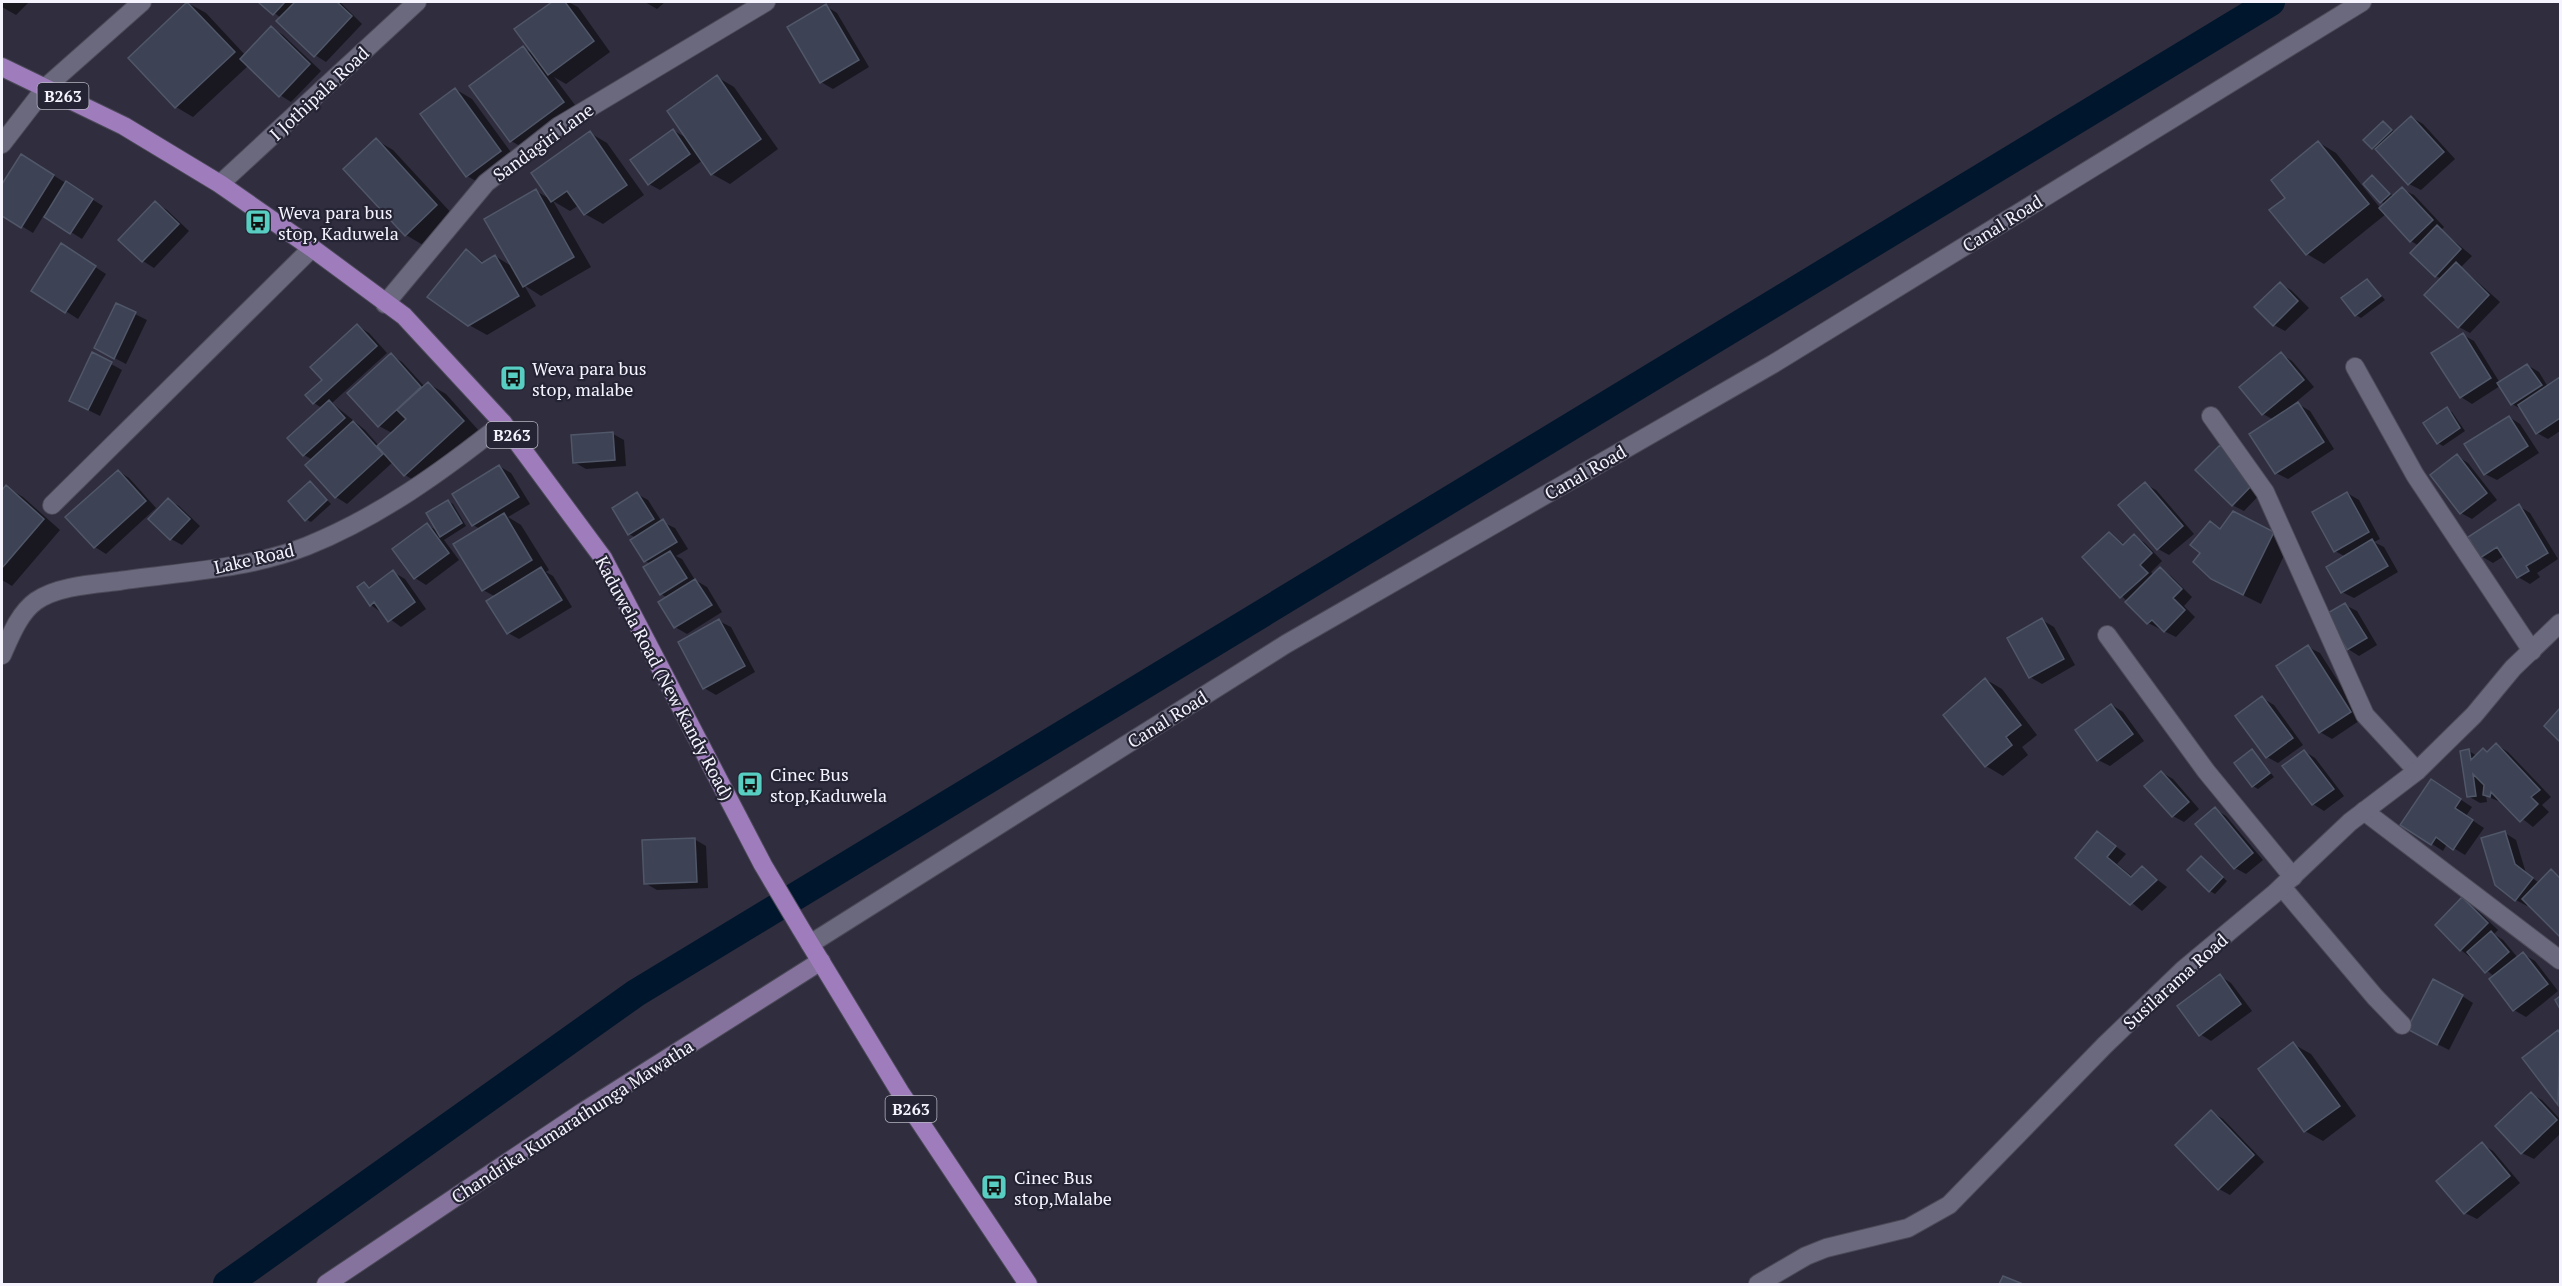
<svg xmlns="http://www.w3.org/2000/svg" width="2562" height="1286" font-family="'PT Serif',serif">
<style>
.shadow{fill:#0007}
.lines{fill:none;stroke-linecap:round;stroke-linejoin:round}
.canal{stroke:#00162c;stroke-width:28}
.building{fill:#3d4354;stroke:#505768;stroke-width:1.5}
.minor-casing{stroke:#4c4a59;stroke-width:20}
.tertiary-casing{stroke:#4c4a59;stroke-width:20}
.secondary-casing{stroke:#4c4a59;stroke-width:20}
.primary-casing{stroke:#4c4a59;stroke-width:20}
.minor{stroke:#6b697d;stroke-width:18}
.tertiary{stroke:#6b697d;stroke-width:18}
.secondary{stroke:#85739d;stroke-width:18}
.primary{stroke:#9f7dbd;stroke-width:18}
.labels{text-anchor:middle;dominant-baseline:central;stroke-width:4.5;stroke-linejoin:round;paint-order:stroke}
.shield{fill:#252434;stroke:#b6b5c1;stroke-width:1.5}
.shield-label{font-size:16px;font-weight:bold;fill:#f4f3fe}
.street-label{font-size:18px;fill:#f4f3fe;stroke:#252434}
.poi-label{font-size:18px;fill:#f4f3fe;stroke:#252434;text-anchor:start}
</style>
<rect width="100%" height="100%" fill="#2f2d3e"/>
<!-- shadow -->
<path class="shadow" d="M2 2H29L16 15 2 7Z
M260 2H340L362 24 326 62 315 55 281 18Z
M554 2H568L578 7 610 52 566 84 554 77 581 113 529 151 511 141 471 86 523 48 535 55 516 29Z
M645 2H665L657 9Z
M188 3 206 13 246 56 272 28 283 35 321 71 291 102 280 95 249 65 193 117 176 107 130 58Z
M826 6 837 13 869 67 833 89 821 82Z
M717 77 734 87 778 149 730 184 712 174 703 160 660 190 649 184 673 130 688 139Z
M455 89 472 99 518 162 485 186 467 176 422 114Z
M2411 117 2423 124 2455 159 2421 190 2409 184 2373 148 2384 123 2395 132Z
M590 133 607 143 644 195 603 224 585 214 579 205 570 211 553 201 591 267 541 296 524 285 536 306 487 335 469 325 466 251 485 263 495 256 513 267 536 191 552 200Z
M376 140 393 150 454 216 423 245 406 235Z
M2318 142 2336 153 2381 209 2385 205 2365 184 2372 177 2394 197 2402 189 2414 195 2444 227 2441 230 2472 256 2461 267 2500 302 2470 333 2459 327 2442 279 2436 276 2419 246 2411 241 2386 214 2324 264 2307 254 2287 198Z
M22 156 103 206 82 239 44 215 33 233 2 214V187Z
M155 203 167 210 189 231 154 268 143 261Z
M72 252 106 274 78 319 33 290Z
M2368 280 2385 300 2361 318 2356 315Z
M2280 284 2291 290 2309 308 2285 331 2274 325Z
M117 305 147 320 126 364 107 354Z
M358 326 369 333 387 353 332 403 365 430 379 446 392 433 379 426 391 355 402 362 425 387 429 384 446 394 480 432 422 485 405 475 393 462 347 504 336 497 313 460 304 455 322 408 314 403 324 380Z
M2463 335 2474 341 2500 383 2527 365 2539 372 2548 387 2560 379V431L2548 439 2537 433 2523 410 2512 404 2500 386 2472 404 2461 397Z
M2281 354 2292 361 2314 387 2290 407 2298 404 2310 411 2334 449 2288 479 2276 473 2274 420 2263 414Z
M111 364 122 370 100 416 82 407Z
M2447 409 2452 412 2465 431 2443 446 2438 443Z
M2509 417 2520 424 2539 453 2497 480 2485 474Z
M613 434 624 440 626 466 586 469 574 462Z
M2220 447 2266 488 2244 511 2232 505Z
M2457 456 2468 463 2497 500 2472 519 2461 513Z
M499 466 511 473 530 504 508 517 521 525 549 570 546 572 553 576 572 607 519 639 508 633 496 597 483 590 480 529 473 525Z
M118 471 129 478 156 508 106 554 95 547Z
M310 483 331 504 311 522 306 519Z
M2145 484 2156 490 2194 534 2169 555 2158 549Z
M6 487 23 497 60 530 12 586 2 580V492Z
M2347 493 2359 500 2380 539 2374 542 2384 547 2398 572 2354 598 2342 592 2346 557 2335 551Z
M637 494 648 500 662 522 675 528 688 549 676 556 682 559 695 580 707 587 722 612 687 634 675 627 668 598 661 594 651 564 645 561 636 538 629 534Z
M168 500 179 506 200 526 182 545 171 539Z
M448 501 453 504 466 526 444 540 459 560 426 585 415 578 427 525 439 532Z
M2519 506 2530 513 2558 559 2537 573 2540 577 2530 584 2518 577 2504 556 2493 563 2481 556Z
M2210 523 2221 529 2273 533 2290 543 2261 604 2231 589 2203 553Z
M2110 533 2125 545 2134 536 2145 543 2162 561 2151 572 2154 575 2160 569 2171 576 2192 597 2184 606 2195 617 2176 637 2148 623 2084 557Z
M393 572 405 579 426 609 401 627 371 605 364 584 372 588Z
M2345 605 2357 611 2377 645 2359 656 2348 649Z
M2042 620 2054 627 2075 665 2042 684 2030 677Z
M719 621 731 627 755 672 716 695 704 688Z
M2308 647 2320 653 2362 719 2332 739 2320 732Z
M1985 679 2002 689 2037 735 2022 747 2028 755 2003 776 1986 766 1969 692Z
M2262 698 2274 705 2303 745 2278 763 2267 757Z
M2112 705 2123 712 2144 741 2110 766 2098 760Z
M2497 745 2508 752 2551 797 2542 805 2549 812 2533 827 2501 802 2486 796 2487 802 2480 803 2468 796 2469 751 2477 756 2484 750 2489 753Z
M2252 751 2274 777 2258 789 2253 786Z
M2304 751 2315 758 2344 796 2324 811 2313 804Z
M2161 772 2173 779 2199 809 2184 822 2173 816Z
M2443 788 2472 807 2466 816 2484 828 2465 855 2447 844 2443 851 2402 825Z
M2215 809 2226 816 2263 860 2246 874 2235 868Z
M2098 833 2126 854 2117 864 2133 877 2142 868 2167 887 2142 911 2077 858Z
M2505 833 2516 840 2526 873 2539 883 2551 871 2560 876V935L2529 904 2527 906 2516 900Z
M694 839 706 846 708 888 657 890 645 883Z
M2201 858 2227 881 2215 894 2210 891Z
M2462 899 2473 906 2498 930 2494 934 2503 940 2518 958 2523 954 2535 961 2558 991 2526 1017 2514 1010 2495 977 2461 950Z
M2220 976 2231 983 2252 1011 2211 1041 2200 1034Z
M2462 996 2473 1003 2449 1050 2420 1035Z
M2558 1032 2560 1034V1105L2524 1058Z
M2293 1044 2311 1054 2356 1116 2323 1141 2305 1131Z
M2531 1094 2542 1100 2560 1119V1134L2534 1159 2522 1153Z
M2212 1112 2223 1119 2264 1162 2230 1195 2219 1189Z
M2482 1144 2493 1151 2520 1183 2477 1219 2465 1213Z"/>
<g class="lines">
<!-- canal -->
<path class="canal" d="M227 1284 636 993 2271 2"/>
</g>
<!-- building -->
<path class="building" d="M187 2 235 52 175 108 128 58Z
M258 2H285L273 15Z
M295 2H337L352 16 314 57 276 21Z
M552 2H565L594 41 548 75 514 29Z
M826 4 859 60 820 83 787 27Z
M271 26 310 64 279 97 240 59Z
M523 46 564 102 510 142 469 86Z
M717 75 761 139 711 175 667 111Z
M455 88 501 151 466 177 420 114Z
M2411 116 2444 152 2408 185 2375 149Z
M2383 121 2392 130 2372 149 2363 140Z
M673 129 690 154 648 185 630 160Z
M590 131 627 185 584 215 567 191 551 202 531 173Z
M376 138 437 205 405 236 343 169Z
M2318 141 2369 204 2306 255 2269 210 2285 198 2271 180Z
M21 154 54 175 21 228 2 216V184Z
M2372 175 2390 194 2380 203 2363 184Z
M66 181 93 199 70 234 44 217Z
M2402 187 2433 220 2410 242 2379 208Z
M536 189 574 257 523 287 484 219Z
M155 201 179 224 142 262 118 240Z
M2437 225 2461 249 2435 277 2410 253Z
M61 243 96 266 65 313 31 291Z
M466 249 482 263 495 255 519 296 468 326 427 297Z
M2456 262 2489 295 2458 328 2424 295Z
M2367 279 2381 296 2355 316 2341 298Z
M2280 282 2298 301 2273 326 2254 307Z
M116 303 136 312 114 359 94 348Z
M357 324 377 346 313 404 305 395 322 380 310 367Z
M2463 333 2491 378 2460 398 2431 353Z
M92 352 112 362 88 410 69 401Z
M2281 352 2304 380 2262 415 2239 387Z
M391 353 421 387 378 427 347 393Z
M2527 364 2542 385 2511 405 2497 383Z
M2560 377V418L2536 434 2518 405Z
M428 382 464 421 404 476 377 446 406 419 397 410Z
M329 400 345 418 303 456 287 438Z
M2298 402 2324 442 2275 474 2249 434Z
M2447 407 2460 428 2437 444 2423 423Z
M2509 416 2528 446 2484 475 2464 444Z
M353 421 383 454 335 498 305 465Z
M613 432 615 460 573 463 571 435Z
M2220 445 2256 481 2232 506 2195 470Z
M2457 454 2487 493 2460 514 2430 475Z
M499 465 519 497 472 526 452 494Z
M118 470 146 501 94 548 65 517Z
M310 481 327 500 305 521 288 501Z
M2145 482 2183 526 2157 550 2118 505Z
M6 485 44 519 2 568V490Z
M637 492 654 519 628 535 612 508Z
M2347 492 2369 532 2334 552 2312 512Z
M168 498 190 519 170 540 148 519Z
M448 500 462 523 440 537 426 513Z
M2519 504 2548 553 2526 566 2529 571 2517 578 2497 547 2480 558 2468 537Z
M2233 511 2274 532 2243 595 2211 579 2193 562 2200 553 2190 545 2210 521 2220 529Z
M504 513 532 560 482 591 453 544Z
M663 519 677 542 644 562 630 540Z
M427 523 449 553 414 579 392 549Z
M2109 532 2123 545 2134 534 2152 553 2140 565 2148 573 2120 598 2082 557Z
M2372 539 2388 566 2341 593 2326 567Z
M670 551 687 578 660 595 643 567Z
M541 567 562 600 507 634 486 601Z
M2160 567 2182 589 2173 598 2185 610 2164 632 2152 620 2147 624 2125 602Z
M393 570 415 602 388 622 374 602 370 606 357 587 364 582 369 588Z
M695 579 712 605 674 628 658 602Z
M2345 603 2367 638 2347 650 2326 614Z
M2042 618 2064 659 2029 678 2007 638Z
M719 619 745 666 703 689 678 642Z
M2308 645 2351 712 2319 733 2276 666Z
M1985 678 2021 725 2006 737 2012 745 1985 767 1943 715Z
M2262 696 2293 738 2266 758 2235 716Z
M2111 704 2133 734 2097 761 2075 730Z
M2560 708V742L2544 726Z
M2496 743 2540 790 2531 797 2538 804 2520 822 2491 792 2490 797 2483 795 2484 785 2473 774 2476 796 2467 797 2460 751 2469 749 2471 760 2483 748 2487 752Z
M2252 749 2270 773 2252 787 2234 763Z
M2304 750 2334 789 2312 805 2282 766Z
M2161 771 2189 802 2172 817 2144 786Z
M2431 779 2461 799 2455 808 2473 820 2453 850 2436 837 2431 845 2400 825Z
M2215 807 2253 853 2234 869 2195 824Z
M2097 831 2116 846 2107 857 2131 877 2142 866 2157 880 2130 905 2075 858Z
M2505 831 2515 864 2533 878 2515 901 2495 885 2481 838Z
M695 838 697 882 644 884 642 840Z
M2201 856 2223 877 2209 892 2187 870Z
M2551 869 2560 878V937L2522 899Z
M2462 897 2488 923 2460 951 2435 925Z
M2491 931 2509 952 2485 973 2467 952Z
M2523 952 2548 984 2513 1011 2489 979Z
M2220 974 2241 1004 2199 1036 2177 1006Z
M2433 979 2463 995 2437 1045 2407 1029Z
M2560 996V1009L2555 1000Z
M2558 1030 2560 1034 2558 1105 2522 1058Z
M2293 1042 2340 1106 2304 1132 2258 1069Z
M2531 1092 2557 1120 2521 1154 2495 1126Z
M2211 1110 2254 1155 2218 1190 2175 1145Z
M2482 1142 2510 1176 2464 1214 2436 1181Z
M2003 1276 2023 1284H1999Z"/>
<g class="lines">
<defs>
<path id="minor" d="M2 144 46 87 142 2
M220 184 417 2
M385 304 486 183 559 126 766 2
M2355 367 2415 475 2532 651
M2211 416 2265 492 2365 715 2417 771
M52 505 312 248
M2107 635 2206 771 2293 877
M2 655C10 637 19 613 36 601 57 586 94 584 119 581 181 572 249 569 307 546 379 517 443 471 503 423
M2364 811 2560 960
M2282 887 2375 997 2402 1025
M810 944 1286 644 1773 364 2362 2"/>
<path id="tertiary" d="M1758 1284 1806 1256 1826 1248 1908 1228 1949 1205 2105 1045 2183 970 2274 894 2350 822 2417 771 2474 715 2513 668 2560 623"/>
<path id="secondary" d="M326 1284 581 1113 821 961"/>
<path id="primary" d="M2 67 124 126 220 184 312 248 404 316 503 423 603 558 763 865 801 929 900 1092 1028 1284"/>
</defs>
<!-- minor casing -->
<use href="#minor" class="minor-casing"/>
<!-- tertiary casing -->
<use href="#tertiary" class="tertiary-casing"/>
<!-- secondary casing -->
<use href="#secondary" class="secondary-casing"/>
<!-- primary casing -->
<use href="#primary" class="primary-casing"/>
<!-- minor -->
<use href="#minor" class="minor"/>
<!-- tertiary -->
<use href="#tertiary" class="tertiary"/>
<!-- secondary -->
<use href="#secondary" class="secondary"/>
<!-- primary -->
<use href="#primary" class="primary"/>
</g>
<!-- icons -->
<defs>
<symbol id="bus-square" viewBox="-11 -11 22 22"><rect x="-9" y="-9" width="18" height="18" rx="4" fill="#57cec1" stroke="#252434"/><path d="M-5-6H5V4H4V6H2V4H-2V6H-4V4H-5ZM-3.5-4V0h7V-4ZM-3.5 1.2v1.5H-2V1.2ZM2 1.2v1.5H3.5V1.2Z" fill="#111"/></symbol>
</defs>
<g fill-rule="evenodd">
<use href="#bus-square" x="243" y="207" width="30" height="30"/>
<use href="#bus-square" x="498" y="363" width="30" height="30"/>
<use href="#bus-square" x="735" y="769" width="30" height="30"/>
<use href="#bus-square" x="979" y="1172" width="30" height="30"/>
</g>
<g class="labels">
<!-- shield labels -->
<g class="shield">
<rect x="37.5" y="83" width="51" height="26" rx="4.5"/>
<rect x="486.5" y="422" width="51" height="26" rx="4.5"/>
<rect x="885.5" y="1096" width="51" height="26" rx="4.5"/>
</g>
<g class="shield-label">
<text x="63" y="96">B263</text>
<text x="512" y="435">B263</text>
<text x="911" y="1109">B263</text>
</g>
<!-- street labels -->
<g class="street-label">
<text transform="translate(319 93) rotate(-43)">I Jothipala Road</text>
<text transform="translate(543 142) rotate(-36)">Sandagiri Lane</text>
<text transform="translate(2002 223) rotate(-32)">Canal Road</text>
<text transform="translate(1585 472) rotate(-30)">Canal Road</text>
<text transform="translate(254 558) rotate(-13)">Lake Road</text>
<text transform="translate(665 678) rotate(62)">Kaduwela Road (New Kandy Road)</text>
<text transform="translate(1167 719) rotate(-32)">Canal Road</text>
<text transform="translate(2175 981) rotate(-42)">Susilarama Road</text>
<text transform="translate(572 1121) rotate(-33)">Chandrika Kumarathunga Mawatha</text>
</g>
<!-- poi labels -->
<g class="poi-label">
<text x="278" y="212">Weva para bus<tspan x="278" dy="21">stop, Kaduwela</tspan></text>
<text x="532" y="368">Weva para bus<tspan x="532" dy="21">stop, malabe</tspan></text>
<text x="770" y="774">Cinec Bus<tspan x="770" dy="21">stop,Kaduwela</tspan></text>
<text x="1014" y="1177">Cinec Bus<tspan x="1014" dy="21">stop,Malabe</tspan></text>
</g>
</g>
<!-- border -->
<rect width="2562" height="1286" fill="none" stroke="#f4f3fe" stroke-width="6"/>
</svg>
